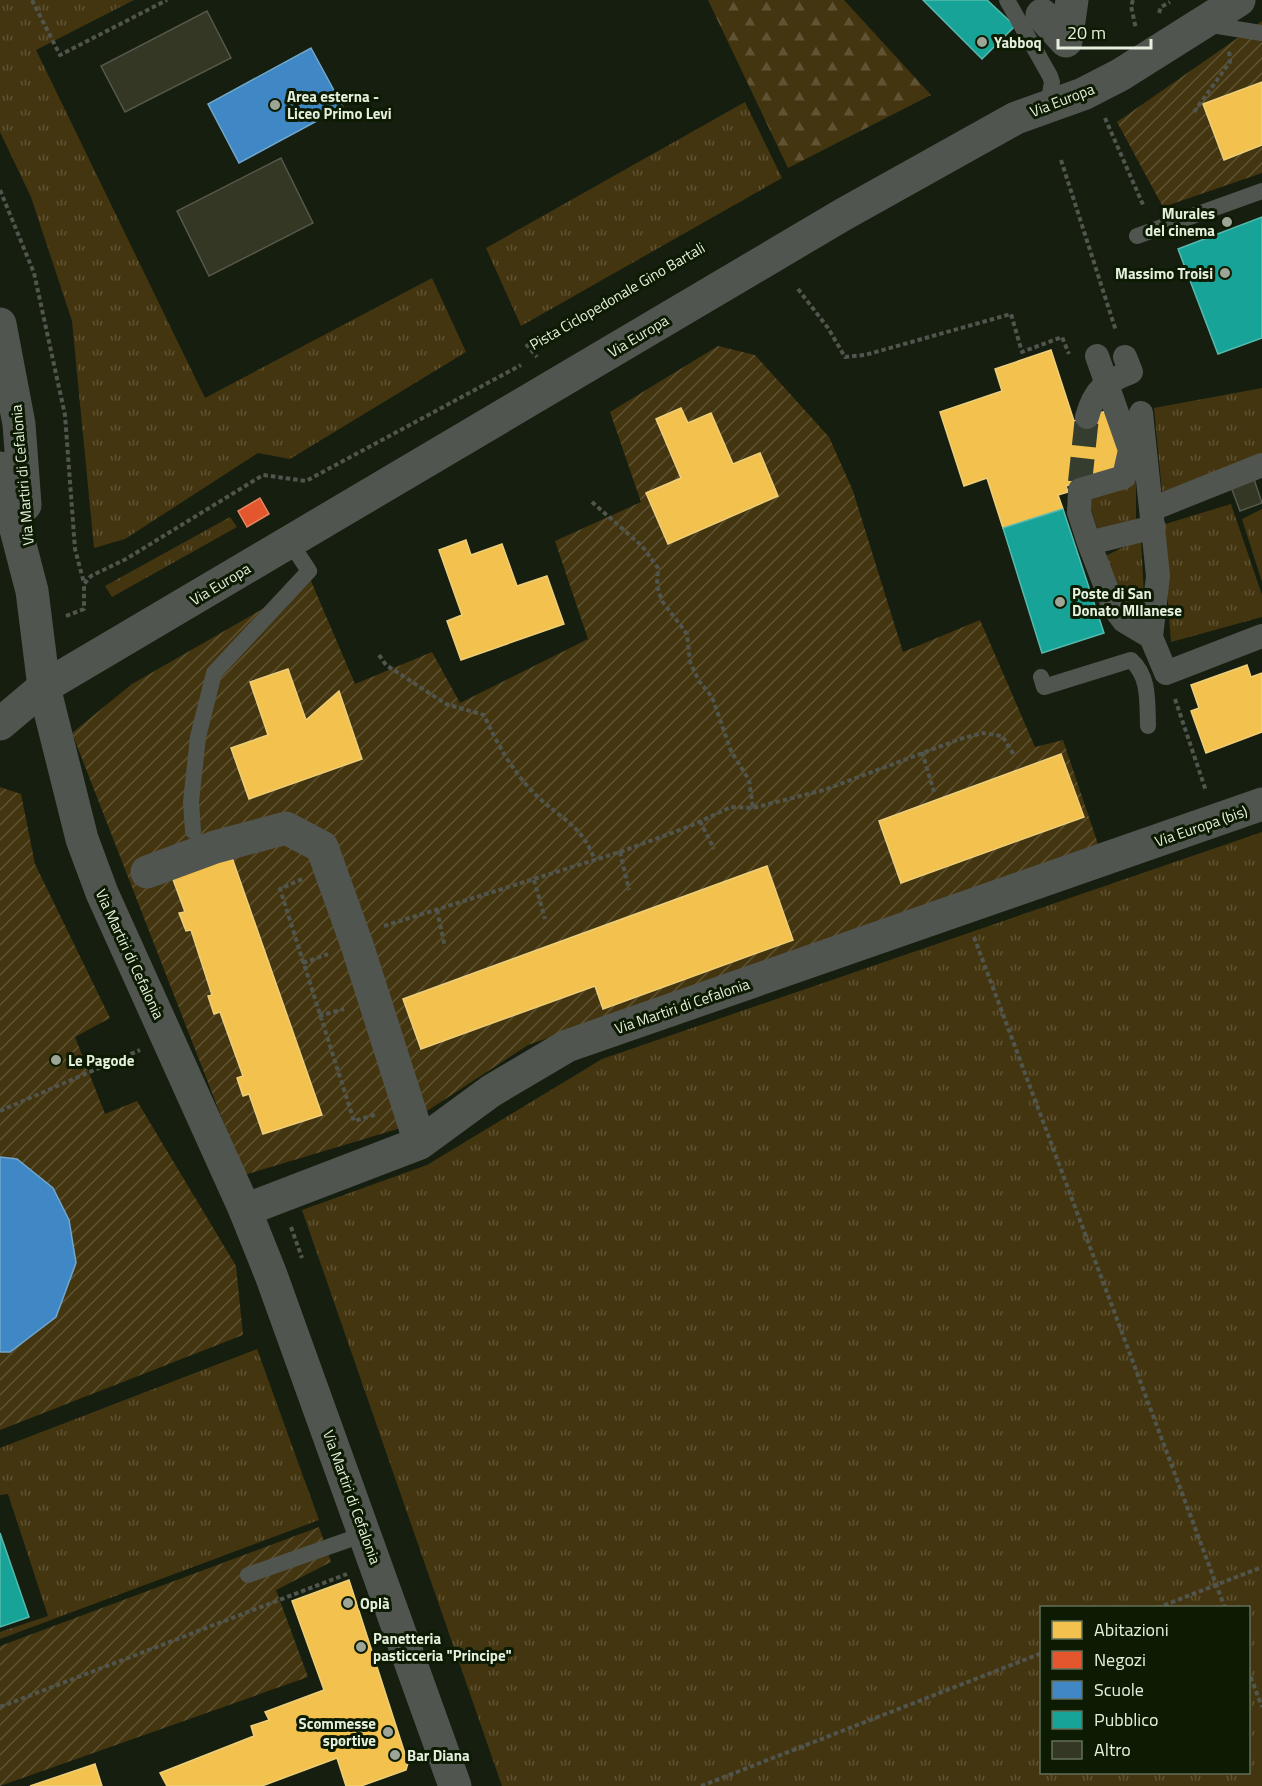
<svg xmlns="http://www.w3.org/2000/svg" width="1262" height="1786" font-family="'Titillium Web',sans-serif">
<style>
.grass{fill:url(#grass-tufts);fill-rule:evenodd}
.forest{fill:url(#forest-firs)}
.garden{fill:url(#garden-furrows)}
.homes{fill:#f2c14e;stroke:#eecf79;stroke-width:1.5}
.shops{fill:#e4572e;stroke:#e48563;stroke-width:1.5}
.schools{fill:#3f88c5;stroke:#71a7cc;stroke-width:1.5}
.public{fill:#17a398;stroke:#55baad;stroke-width:1.5}
.building{fill:#333723;stroke:#55594b;stroke-width:1.5}
.lines{fill:none;stroke-linecap:round;stroke-linejoin:round}
.pedestrian-tunnel{stroke:#353d2e;stroke-width:24;stroke-dasharray:24 12;stroke-linecap:butt}
.path{stroke:#50554e;stroke-width:4;stroke-dasharray:4.5 3;stroke-linecap:butt}
.service{stroke:#515550;stroke-width:16}
.pedestrian{stroke:#515550;stroke-width:24}
.minor{stroke:#515550;stroke-width:33}
.tertiary{stroke:#515550;stroke-width:33}
.poi-dot{fill:#9da696;stroke:#0d1b02;stroke-width:2}
.labels{text-anchor:middle;dominant-baseline:central;stroke-width:6;stroke-linejoin:round;paint-order:stroke}
.poi-label{font-size:15px;font-weight:bold;fill:#e5efde;stroke:#0d1b02;text-anchor:start}
.street-label{font-size:15px;fill:#e5efde;stroke:#0d1b02}
</style>
<defs>
<pattern id="grass-tufts" width="24" height="20" patternUnits="userSpaceOnUse" patternTransform="scale(1.5)"><rect width="24" height="20" fill="#443511"/><path d="M3 7l-1-3M5 7V3M7 7l1-3M15 17l-1-3M17 17v-4M19 17l1-3" fill="none" stroke="#5f5333"/></pattern>
<pattern id="forest-firs" width="22" height="20" patternUnits="userSpaceOnUse" patternTransform="scale(1.5)"><rect width="22" height="20" fill="#443511"/><path d="M5 1l3.5 6h-7zM16 11l3.5 6h-7z" fill="#5f5333"/></pattern>
<pattern id="garden-furrows" width="10" height="10" patternUnits="userSpaceOnUse" patternTransform="scale(1.5)"><rect width="10" height="10" fill="#443511"/><path d="M-1 1l2-2M0 10L10 0M9 11l2-2" fill="none" stroke="#5f5333"/></pattern>
</defs>
<rect width="100%" height="100%" fill="#161e0f"/>
<!-- grass -->
<path class="grass" d="M0 0H134L36 50 205 398 432 278 466 352 290 459 258 453 125 539 94 548 72 321 31 197 0 132Z
M745 102 782 178 521 326 486 248Z
M1262 388V456L1162 492 1154 408Z
M1136 472V519L1098 530 1087 497Z
M1231 504 1262 595V617L1171 642 1162 525Z
M1262 509V582L1242 519Z
M230 517 237 527 112 597 105 586Z
M1141 539 1145 616 1122 612 1103 557Z
M1262 832V1786H502L302 1210 427 1165 602 1059ZM1042 1608H1248V1772H1042Z
M257 1349 319 1520 0 1639V1632L48 1616 8 1494 0 1495V1448Z"/>
<!-- forest -->
<path class="forest" d="M708 0H844L931 95 788 168Z"/>
<!-- garden -->
<path class="garden" d="M1262 21V173L1163 207 1117 122Z
M718 346 755 355 829 437 853 491 903 652 980 620 1035 747 1063 740 1098 844 528 1045 401 1128 244 1175 72 733 132 684 311 581 355 684 432 652 460 703 588 639 555 541 641 502 610 412Z
M0 787 21 794 35 864 110 1018 75 1037 105 1114 137 1101 236 1266 243 1335 0 1430Z
M319 1527 331 1562 276 1590 308 1677 0 1786V1646Z"/>
<!-- homes -->
<path class="homes" d="M1262 82V145L1224 160 1203 104Z
M1051 350 1074 421 1106 411 1124 468 1066 486 1068 492 1058 495 1063 509 1003 528 987 478 964 486 940 412 1002 391 995 369Z
M681 408 688 423 711 413 733 464 760 453 778 496 668 544 646 493 681 478 656 419Z
M466 540 471 555 502 544 517 586 547 576 564 624 461 660 447 621 462 615 439 550Z
M1247 665 1251 677 1262 673V732L1206 753 1191 711 1199 708 1191 685Z
M288 669 306 720 339 691 362 759 249 799 231 748 268 735 250 682Z
M1061 754 1084 817 901 883 879 821Z
M230 852 322 1115 263 1134 249 1094 243 1096 237 1078 243 1076 220 1012 214 1014 208 996 212 995 191 930 186 931 179 913 185 912 171 874Z
M767 866 793 940 603 1009 595 986 421 1049 403 999Z
M349 1580 408 1763 406 1770 361 1786H346L337 1758 262 1786H167L160 1773 254 1736 251 1726 269 1720 265 1712 324 1690 292 1601Z
M95 1764 102 1786H30Z"/>
<!-- shops -->
<path class="shops" d="M260 498 269 514 247 527 238 511Z"/>
<!-- schools -->
<path class="schools" d="M311 48 343 107 239 163 208 104Z
M0 1157 17 1159 53 1188 69 1220 76 1263 56 1317 10 1352H0Z"/>
<!-- public -->
<path class="public" d="M923 0H987L1015 26 982 59Z
M1262 217V338L1218 354 1178 249Z
M1063 509 1104 633 1042 653 1003 528Z
M0 1533 29 1617 0 1627Z"/>
<!-- building -->
<path class="building" d="M207 11 231 58 125 112 101 66Z
M281 158 313 223 209 276 177 211Z
M1254 479 1262 503 1240 511 1231 487Z"/>
<g class="lines">
<!-- pedestrian-tunnel -->
<path class="pedestrian-tunnel" d="M1080 482 1087 417"/>
<!-- path -->
<path class="path" d="M32 0 60 55 167 0
M1133 0 1131 6 1136 29
M1159 13 1161 7 1170 2
M1194 112 1230 62 1229 50
M1105 118 1144 207
M1061 160 1116 331
M0 190 34 273 65 415 75 549 84 583
M798 289 828 328 845 357 865 355 1011 314 1022 352 1062 337 1069 354
M526 344 537 357
M592 502 642 546 658 568 657 586 662 601 687 634 690 662 699 681 712 697 731 751 749 780 753 808
M66 616 84 609V584L91 576 126 559 263 475 306 481 521 365
M379 655 386 665 446 704 484 715C497 744 514 774 537 796 563 821 580 823 595 860
M1175 699 1206 791
M922 752 934 792
M700 821 714 849
M620 852 629 890
M302 879 280 889 354 1121 378 1114
M534 880 545 919
M437 910 445 947
M384 926 620 852 688 827 731 807 753 808 824 790 960 739 983 733 1002 736 1014 755
M974 937 1225 1608
M303 963 328 954
M319 1016 344 1009
M0 1111 140 1050
M291 1227 302 1258
M1157 1608 1262 1567
M1248 1670 1262 1707
M0 1707 347 1574
M701 1786 1042 1653"/>
<!-- service -->
<path class="service" d="M1007 0 1050 76 1052 82 1048 105
M1205 24 1262 33
M1137 236 1262 191
M1041 677 1044 687 1131 660C1150 677 1147 702 1148 726
M193 831 191 802 198 737 214 673 309 571 290 542
M248 1575 365 1534"/>
<!-- pedestrian -->
<path class="pedestrian" d="M1141 413 1158 576 1151 637
M1087 417C1094 390 1105 382 1131 372L1125 357
M1152 509 1262 465
M1154 527 1089 543 1114 608 1124 621 1151 637 1166 673 1262 636
M1089 543 1079 512 1080 490 1124 477 1130 450 1097 356"/>
<!-- minor -->
<path class="minor" d="M1042 15 1066 41 1072 0
M0 724 44 687 844 214 1016 118 1083 94 1120 75 1239 0
M147 872 215 847 286 828 322 847 357 945 420 1143
M245 1210 420 1143 491 1091 567 1046 1262 804"/>
<!-- tertiary -->
<path class="tertiary" d="M0 324 19 424 25 505
M0 468 32 591 44 687 82 839 102 893 245 1210 271 1275 455 1786"/>
</g>
<!-- markers -->
<g class="poi-dot">
<circle cx="982" cy="42" r="6"/>
<circle cx="275" cy="105" r="6"/>
<circle cx="1227" cy="222" r="6"/>
<circle cx="1225" cy="273" r="6"/>
<circle cx="1060" cy="602" r="6"/>
<circle cx="56" cy="1060" r="6"/>
<circle cx="348" cy="1603" r="6"/>
<circle cx="361" cy="1647" r="6"/>
<circle cx="388" cy="1732" r="6"/>
<circle cx="395" cy="1755" r="6"/>
</g>
<g class="labels">
<!-- poi labels -->
<g class="poi-label">
<text x="994" y="42">Yabboq</text>
<text x="287" y="96">Area esterna -<tspan x="287" dy="17">Liceo Primo Levi</tspan></text>
<text x="1215" y="213" text-anchor="end">Murales<tspan x="1215" dy="17">del cinema</tspan></text>
<text x="1213" y="273" text-anchor="end">Massimo Troisi</text>
<text x="1072" y="593">Poste di San<tspan x="1072" dy="17">Donato MIlanese</tspan></text>
<text x="68" y="1060">Le Pagode</text>
<text x="360" y="1603">Oplà</text>
<text x="373" y="1638">Panetteria<tspan x="373" dy="17">pasticceria "Principe"</tspan></text>
<text x="376" y="1723" text-anchor="end">Scommesse<tspan x="376" dy="17">sportive</tspan></text>
<text x="407" y="1755">Bar Diana</text>
</g>
<!-- street labels -->
<g class="street-label">
<text transform="translate(1062 100) rotate(-21)">Via Europa</text>
<text transform="translate(617 296) rotate(-30)">Pista Ciclopedonale Gino Bartali</text>
<text transform="translate(638 336) rotate(-31)">Via Europa</text>
<text transform="translate(22 475) rotate(-95)">Via Martiri di Cefalonia</text>
<text transform="translate(220 584) rotate(-31)">Via Europa</text>
<text transform="translate(1201 826) rotate(-19)">Via Europa (bis)</text>
<text transform="translate(130 954) rotate(65)">Via Martiri di Cefalonia</text>
<text transform="translate(682 1006) rotate(-19)">Via Martiri di Cefalonia</text>
<text transform="translate(352 1497) rotate(70)">Via Martiri di Cefalonia</text>
</g>
</g>
<!-- legend -->
<rect x="1040" y="1606" width="210" height="168" fill="#0d1b02" stroke="#63705a" stroke-width="1.5"/>
<rect x="1052" y="1621" width="30" height="18" fill="#f2c14e" stroke="#63705a" stroke-width="1.5"/>
<text x="1094" y="1636" font-size="18" fill="#e5efde">Abitazioni</text>
<rect x="1052" y="1651" width="30" height="18" fill="#e4572e" stroke="#63705a" stroke-width="1.5"/>
<text x="1094" y="1666" font-size="18" fill="#e5efde">Negozi</text>
<rect x="1052" y="1681" width="30" height="18" fill="#3f88c5" stroke="#63705a" stroke-width="1.5"/>
<text x="1094" y="1696" font-size="18" fill="#e5efde">Scuole</text>
<rect x="1052" y="1711" width="30" height="18" fill="#17a398" stroke="#63705a" stroke-width="1.5"/>
<text x="1094" y="1726" font-size="18" fill="#e5efde">Pubblico</text>
<rect x="1052" y="1741" width="30" height="18" fill="#333723" stroke="#63705a" stroke-width="1.5"/>
<text x="1094" y="1756" font-size="18" fill="#e5efde">Altro</text>
<!-- scale -->
<path d="M1058 39v9h93v-9" fill="none" stroke="#e5efde" stroke-width="3"/>
<text x="1067" y="39" font-size="18" fill="#e5efde" stroke="#0d1b02" stroke-width="4.5" paint-order="stroke">20 m</text>
</svg>
